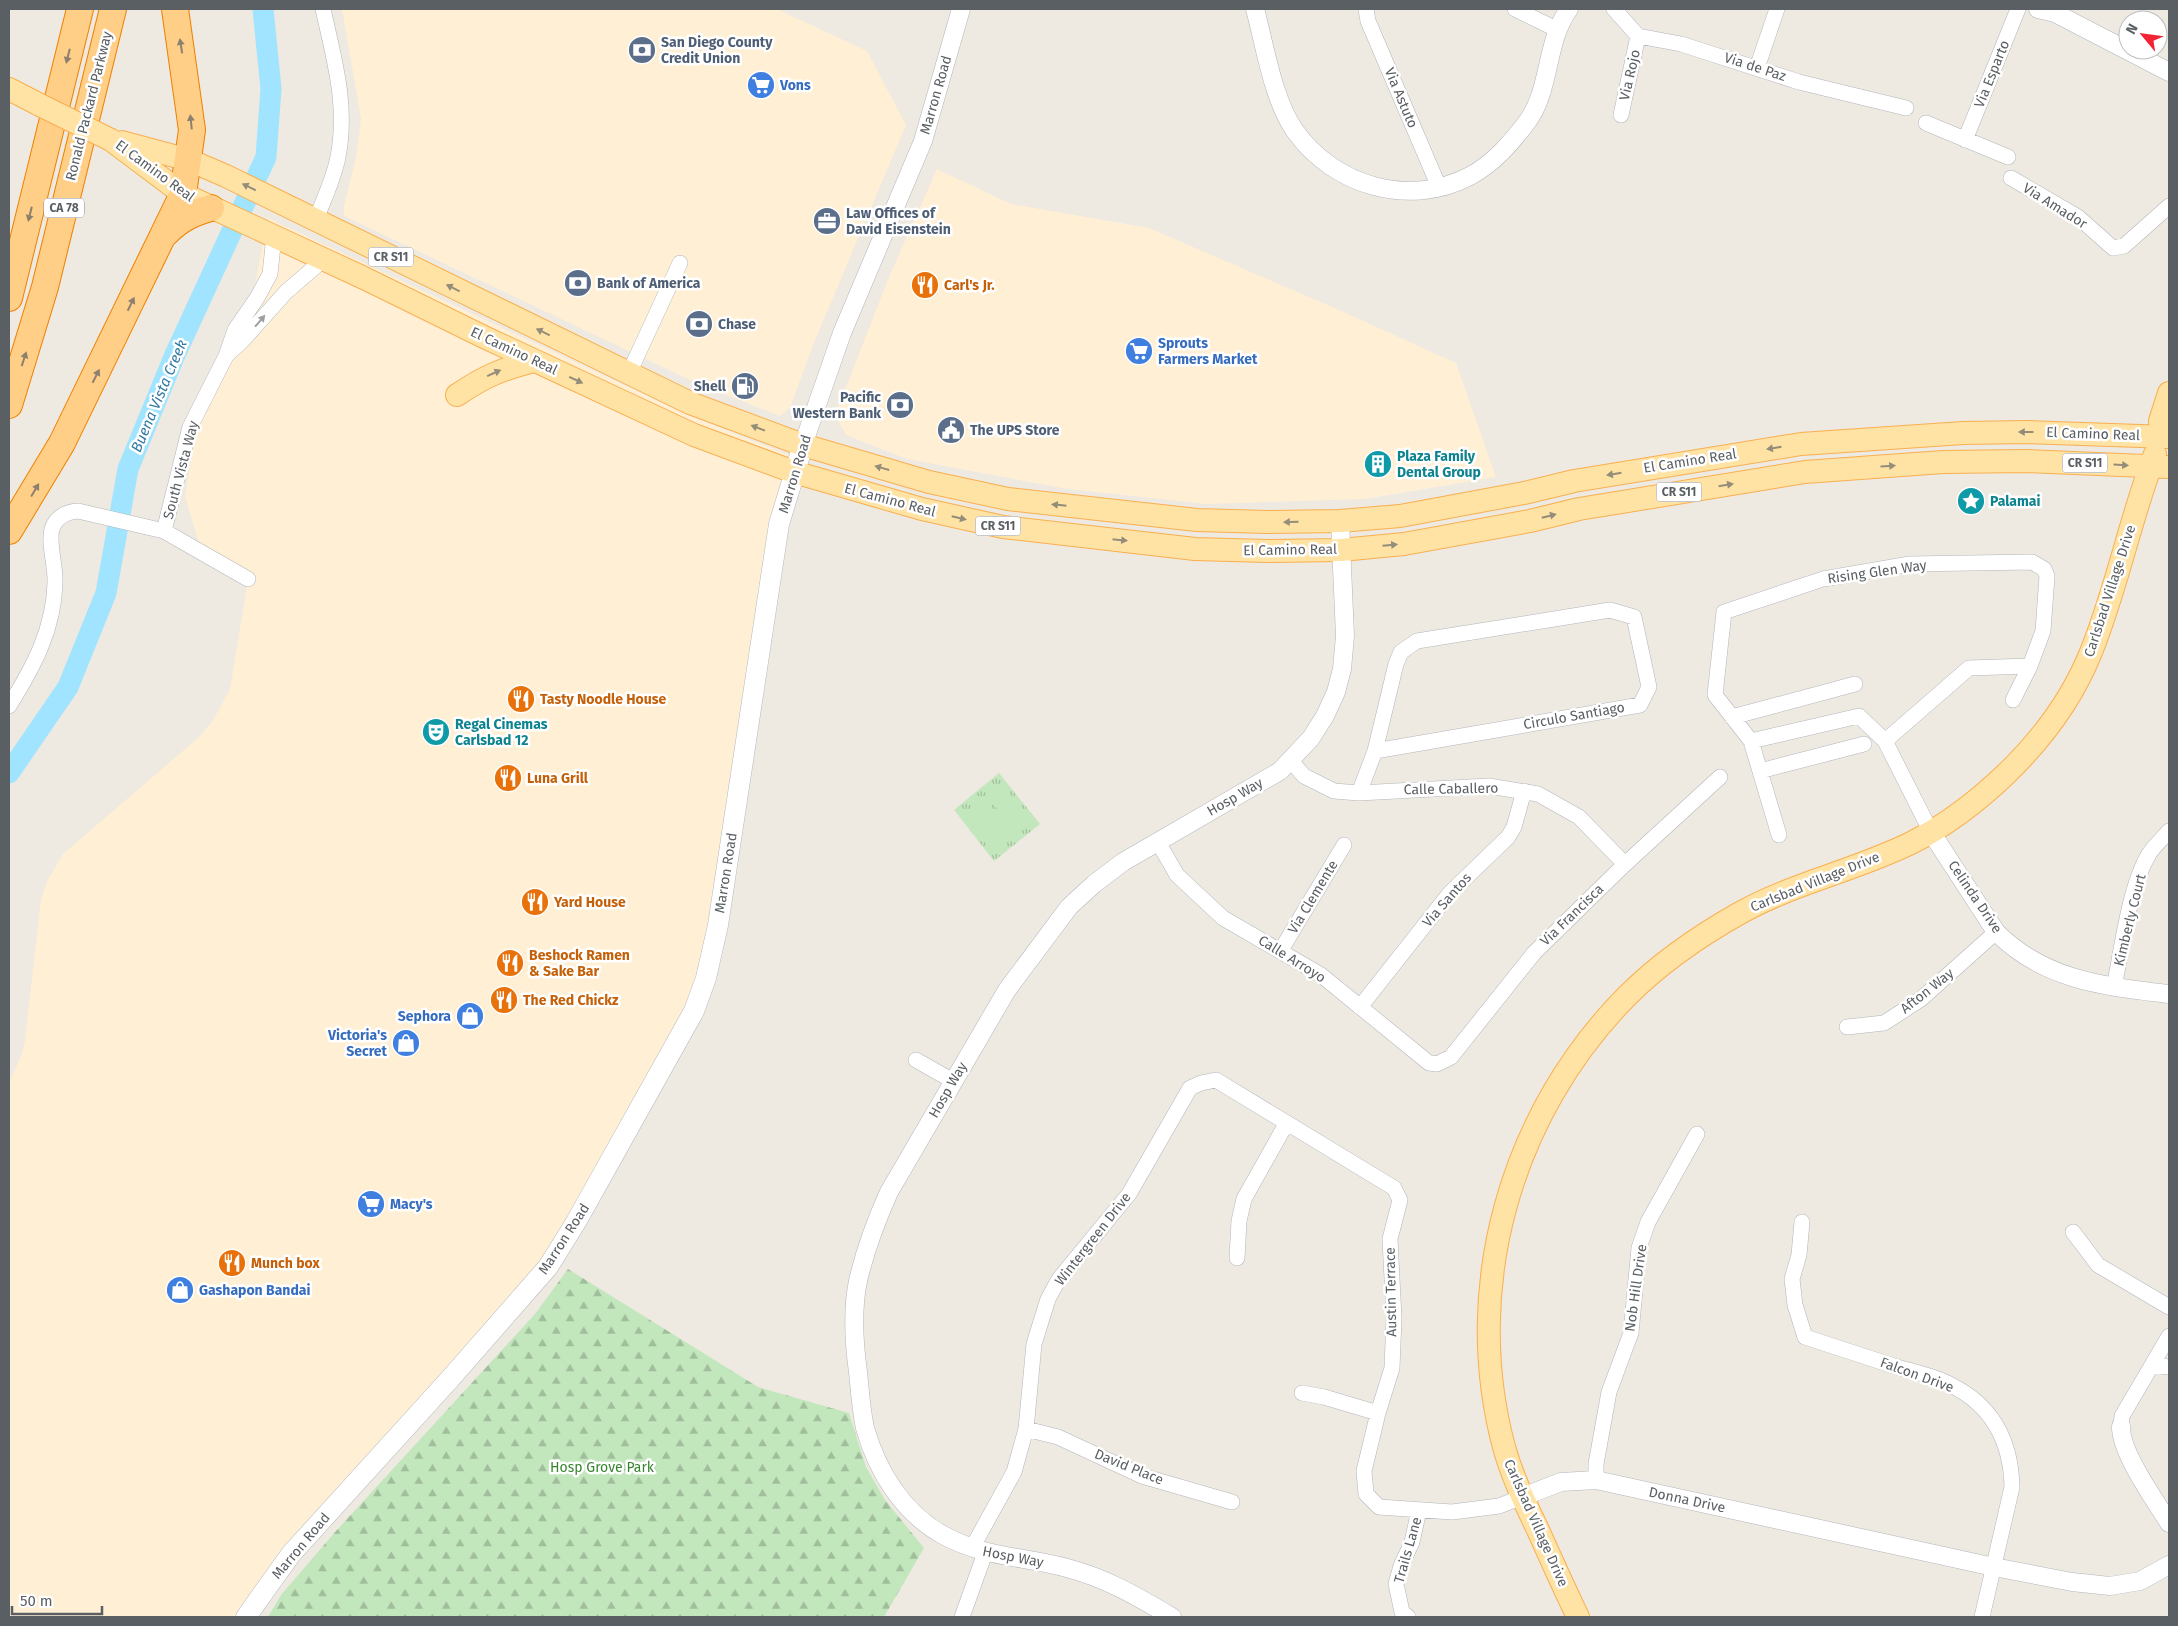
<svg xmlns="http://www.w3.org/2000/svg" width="2178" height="1626" font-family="'Fira Sans',sans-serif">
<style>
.commercial{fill:#ffefd5}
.forest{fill:url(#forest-firs)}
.park{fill:url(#park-tufts)}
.pitch{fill:#c3e7bc}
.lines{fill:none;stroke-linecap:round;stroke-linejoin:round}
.river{stroke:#a0e4ff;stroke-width:21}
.minor-casing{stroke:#b2b6ba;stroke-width:16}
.tertiary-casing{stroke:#b2b6ba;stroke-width:19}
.secondary-casing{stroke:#b3b8bd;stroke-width:21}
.primary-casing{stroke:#f9af4f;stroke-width:24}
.motorway-casing{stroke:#ef8000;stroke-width:28}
.minor{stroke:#fff;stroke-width:15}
.tertiary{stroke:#fff;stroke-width:18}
.secondary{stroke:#fff;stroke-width:20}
.primary{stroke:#ffe3a5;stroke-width:22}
.motorway{stroke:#ffce87;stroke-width:26}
.primary-bridge-casing{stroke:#f9af4f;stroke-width:24;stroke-linecap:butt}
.primary-bridge{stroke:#ffe3a5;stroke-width:22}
.oneway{fill:#8c806e}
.oneway2{fill:#948d7a}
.oneway3{fill:#9c9fa1}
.labels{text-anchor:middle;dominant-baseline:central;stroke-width:5;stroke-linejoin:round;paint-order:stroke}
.shield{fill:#fff;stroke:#8c8f92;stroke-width:1}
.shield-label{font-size:12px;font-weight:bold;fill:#5a5f63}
.service-label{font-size:14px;font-weight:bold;fill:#4e5e75;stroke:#fff;text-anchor:start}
.street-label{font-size:14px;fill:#5a5f63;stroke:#fff}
.shop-label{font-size:14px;font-weight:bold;fill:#366cbe;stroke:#fff;text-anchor:start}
.food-label{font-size:14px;font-weight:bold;fill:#c56008;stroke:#fff;text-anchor:start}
.culture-label{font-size:14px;font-weight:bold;fill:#0d838f;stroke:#fff;text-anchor:start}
.park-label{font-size:14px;fill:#39852f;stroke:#fff}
.water-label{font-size:15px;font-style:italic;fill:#337ba4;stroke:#fff}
</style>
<defs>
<pattern id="forest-firs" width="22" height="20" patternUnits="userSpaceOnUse" patternTransform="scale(1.25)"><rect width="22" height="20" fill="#c3e7bc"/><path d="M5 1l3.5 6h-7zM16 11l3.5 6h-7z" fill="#a1be9c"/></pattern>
<pattern id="park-tufts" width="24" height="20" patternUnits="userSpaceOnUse" patternTransform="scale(1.25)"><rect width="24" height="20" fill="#c3e7bc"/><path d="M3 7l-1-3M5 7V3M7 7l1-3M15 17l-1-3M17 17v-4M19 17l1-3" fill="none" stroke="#a1be9c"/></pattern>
</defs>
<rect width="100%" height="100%" fill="#eee9e1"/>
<!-- commercial -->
<path class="commercial" d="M342 9H777L867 51 906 125 813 345 790 408 780 416 696 383 344 216V206L356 157 361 119Z
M937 169 1011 204 1149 228 1337 309 1456 363 1496 477 1365 499 1206 504 1067 489 907 459 846 435 835 415 889 277Z
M268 218 688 415 799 459 709 970 577 1223 246 1617H9V1083L21 1056 25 1040 41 899 47 881 63 854 199 737 212 722 230 689 248 580 202 554 185 496 197 424 255 285Z"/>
<!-- forest -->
<path class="forest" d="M568 1269 758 1387 849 1413 866 1467 885 1500 924 1548 884 1617H268L281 1595 336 1531 535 1314Z"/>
<!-- park -->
<path class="park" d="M999 773 1040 824 994 861 954 810Z"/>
<!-- pitch -->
<path class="pitch" d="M1003 786 1031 819 1016 831 988 798Z
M980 805 1007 837 993 850 965 817Z"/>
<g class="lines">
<!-- river -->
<path class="river" d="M9 773 68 687 106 593 128 469 174 357 266 157 271 89 263 9"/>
<defs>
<path id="minor" d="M1366 9 1368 21 1439 187
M1515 9 1558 30
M1614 9 1638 36 1681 44 1799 82 1906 108
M1757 68 1777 9
M1621 115 1638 36
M1926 123 2008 157
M1965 140 2018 9
M2011 178 2078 217 2113 248 2124 246 2169 206
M316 219C324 199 334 178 338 157 348 105 334 59 323 9
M227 355 243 340 286 292 324 259
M629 373 680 263
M164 531 190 427 226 356 235 330 257 298 270 274 274 236
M1610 610 1634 617 1649 687 1640 705 1375 751 1396 664 1401 652 1417 641Z
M9 706C33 668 54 629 55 583 56 567 48 543 52 529 56 517 66 512 78 511L164 531 248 579
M1732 717 1855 684
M1751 741 1859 716 1885 741
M1291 761 1304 776 1334 791 1359 793 1489 786 1538 794 1579 817 1620 859 1623 866
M1760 771 1864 744
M1359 793 1375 751
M1931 832 1885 741 1969 668 2030 666
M1779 835 1751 741 1715 695 1724 612 1823 579 1910 564 2032 562 2044 569 2047 576 2043 631 2030 666 2013 700
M1158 842 1177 875 1223 918 1321 975 1429 1063 1437 1064 1451 1057 1534 953 1623 866 1720 777
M1281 950 1344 845
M2114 987C2122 949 2129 887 2149 854 2154 846 2163 838 2169 831
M1360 1007 1450 893 1508 837 1514 827 1524 791
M1847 1027 1884 1023 1921 999 1996 932
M916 1060 953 1081
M1802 1222 1799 1255 1792 1279 1795 1305 1805 1337C1836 1347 1866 1357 1897 1367 1914 1372 1935 1376 1951 1385 1993 1406 2011 1442 2012 1487L1982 1617
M2073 1232 2098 1265 2169 1307
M1237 1258 1239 1221 1244 1199 1286 1124
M2152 1365 2169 1367
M1302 1393 1324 1397 1378 1413 1364 1471 1366 1494 1379 1507 1452 1512 1499 1506 1522 1497
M2121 1426 2122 1416 2169 1336
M1026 1429 1058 1437 1142 1476 1232 1502
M1596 1480V1464L1609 1392 1631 1333 1639 1248 1648 1222 1697 1134
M972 1548 1014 1472 1026 1429 1034 1344 1048 1299 1059 1279 1129 1194 1190 1088 1201 1083 1216 1080 1394 1188 1400 1200 1390 1239 1394 1318 1392 1368 1378 1413
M962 1617 985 1553
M1408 1617 1402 1612 1396 1584 1401 1566 1412 1542 1419 1510"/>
<path id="tertiary" d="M1255 9C1265 46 1273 100 1295 131 1334 186 1409 208 1470 176 1494 163 1511 143 1527 122 1551 90 1545 42 1569 9
M2038 9 2055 13 2169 72
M803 445 842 333 923 141 961 9
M1931 832 1996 932C2045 981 2104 986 2169 994
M2121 1426C2120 1452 2155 1500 2169 1523
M1522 1497 1561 1482 1596 1480 1994 1567 2072 1582 2110 1586 2140 1581 2169 1565
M1172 1617C1138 1597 1106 1578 1067 1568 1023 1556 985 1558 943 1535 903 1513 877 1471 865 1428 861 1410 860 1390 858 1372 854 1343 852 1310 858 1281 865 1250 876 1221 889 1192L1007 990 1069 907 1094 884 1123 862 1280 771 1311 738 1325 716 1336 692 1342 669 1345 636 1340 521"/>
<path id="secondary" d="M246 1617 291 1554 449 1380 548 1267 576 1222 694 1011 706 978 718 925 779 524 803 445"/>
<path id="primary" d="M9 89 40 105
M111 140 183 194 364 278 484 337 694 435 794 472 922 509 1003 527 1195 549 1267 551 1341 550 1404 544 1530 521 1579 509 1805 472 1943 462 2027 461 2169 467
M122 142 189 160 226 176 690 403 803 445 929 482 1008 499 1197 520 1267 522 1340 521 1400 516 1524 493 1574 481 1801 444 1963 433 2027 432 2169 437
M457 395C485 376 502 369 534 361
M2162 437 2160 421 2169 393
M1578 1617C1564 1588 1551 1559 1538 1530 1525 1503 1512 1476 1504 1447 1461 1287 1511 1113 1627 996 1660 963 1699 936 1740 913 1794 883 1856 870 1911 843 1947 825 1979 800 2007 773 2042 739 2073 697 2091 652 2117 588 2130 519 2155 454"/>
<path id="motorway" d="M166 233C180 219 192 213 211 208
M9 298 80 9
M9 405 45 287 113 9
M9 531 62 443 183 194 192 130 175 9"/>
</defs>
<!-- minor casing -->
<use href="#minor" class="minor-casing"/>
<!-- tertiary casing -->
<use href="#tertiary" class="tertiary-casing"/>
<!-- secondary casing -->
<use href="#secondary" class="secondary-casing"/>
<!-- primary casing -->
<use href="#primary" class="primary-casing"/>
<!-- motorway casing -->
<use href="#motorway" class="motorway-casing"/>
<!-- minor -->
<use href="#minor" class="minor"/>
<!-- tertiary -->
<use href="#tertiary" class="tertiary"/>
<!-- secondary -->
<use href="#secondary" class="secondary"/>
<!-- primary -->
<use href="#primary" class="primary"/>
<!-- motorway -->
<use href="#motorway" class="motorway"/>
<defs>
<path id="primary-bridge" d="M40 105 111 140"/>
</defs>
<!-- primary-bridge casing -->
<use href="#primary-bridge" class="primary-bridge-casing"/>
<!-- primary-bridge -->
<use href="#primary-bridge" class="primary-bridge"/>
</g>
<!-- one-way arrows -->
<defs><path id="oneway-solid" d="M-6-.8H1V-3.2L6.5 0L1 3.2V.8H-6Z" transform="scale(1.25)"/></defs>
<g class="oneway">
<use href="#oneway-solid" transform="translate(181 46) rotate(-99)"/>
<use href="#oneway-solid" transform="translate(68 56) rotate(104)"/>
<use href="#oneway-solid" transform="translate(191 122) rotate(-96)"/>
<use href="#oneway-solid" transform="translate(30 214) rotate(104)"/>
<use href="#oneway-solid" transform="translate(131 304) rotate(-64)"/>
<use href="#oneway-solid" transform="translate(24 359) rotate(-72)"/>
<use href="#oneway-solid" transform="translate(96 376) rotate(-63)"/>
<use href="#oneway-solid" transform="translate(35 490) rotate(-59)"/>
</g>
<g class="oneway2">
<use href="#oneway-solid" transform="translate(249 187) rotate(-154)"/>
<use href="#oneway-solid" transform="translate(453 288) rotate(-153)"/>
<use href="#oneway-solid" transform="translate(543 332) rotate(-154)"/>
<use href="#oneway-solid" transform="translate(494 373) rotate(-24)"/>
<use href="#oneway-solid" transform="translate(576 380) rotate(25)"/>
<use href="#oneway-solid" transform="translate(758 428) rotate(-159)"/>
<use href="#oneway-solid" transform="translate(2026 432) rotate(-180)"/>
<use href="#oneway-solid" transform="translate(1774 448) rotate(171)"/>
<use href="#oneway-solid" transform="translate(2121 465) rotate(3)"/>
<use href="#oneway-solid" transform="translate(1888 466) rotate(-4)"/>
<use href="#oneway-solid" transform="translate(882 468) rotate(-164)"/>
<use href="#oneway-solid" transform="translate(1614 474) rotate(171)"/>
<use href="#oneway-solid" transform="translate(1726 485) rotate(-9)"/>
<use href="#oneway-solid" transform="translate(1059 505) rotate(-174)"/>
<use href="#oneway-solid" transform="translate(1549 516) rotate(-14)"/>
<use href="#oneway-solid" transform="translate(959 518) rotate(13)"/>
<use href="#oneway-solid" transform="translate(1291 522) rotate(179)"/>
<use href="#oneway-solid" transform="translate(1120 540) rotate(6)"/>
<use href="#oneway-solid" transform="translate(1390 545) rotate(-5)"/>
</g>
<use class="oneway3" href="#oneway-solid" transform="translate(260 321) rotate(-49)"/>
<!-- icons -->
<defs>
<symbol id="bank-disc" viewBox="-11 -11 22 22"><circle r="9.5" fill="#5c6f8a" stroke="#fff"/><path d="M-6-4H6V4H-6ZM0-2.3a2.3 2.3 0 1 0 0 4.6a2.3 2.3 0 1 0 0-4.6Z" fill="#fff"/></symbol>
<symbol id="supermarket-disc" viewBox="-11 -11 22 22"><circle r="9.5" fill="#3f7fe0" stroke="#fff"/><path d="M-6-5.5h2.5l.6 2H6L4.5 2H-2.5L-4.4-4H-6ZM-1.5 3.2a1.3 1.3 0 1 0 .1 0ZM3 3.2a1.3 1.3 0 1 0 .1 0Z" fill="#fff"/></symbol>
<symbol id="office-disc" viewBox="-11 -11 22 22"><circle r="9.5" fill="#5c6f8a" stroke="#fff"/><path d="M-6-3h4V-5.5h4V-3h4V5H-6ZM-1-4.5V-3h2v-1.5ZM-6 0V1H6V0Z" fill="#fff"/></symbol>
<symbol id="restaurant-disc" viewBox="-11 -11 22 22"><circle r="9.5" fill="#e8710a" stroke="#fff"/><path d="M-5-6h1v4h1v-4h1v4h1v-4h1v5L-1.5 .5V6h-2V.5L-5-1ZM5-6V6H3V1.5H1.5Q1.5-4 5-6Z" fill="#fff"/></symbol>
<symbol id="fuel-disc" viewBox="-11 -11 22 22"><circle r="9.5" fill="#5c6f8a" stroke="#fff"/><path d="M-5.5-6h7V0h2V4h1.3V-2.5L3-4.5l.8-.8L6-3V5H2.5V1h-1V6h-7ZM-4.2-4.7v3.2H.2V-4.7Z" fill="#fff"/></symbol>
<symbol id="civic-disc" viewBox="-11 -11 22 22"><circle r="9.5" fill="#5c6f8a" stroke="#fff"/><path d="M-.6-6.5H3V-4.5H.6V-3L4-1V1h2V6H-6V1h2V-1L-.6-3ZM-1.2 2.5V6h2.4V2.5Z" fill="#fff"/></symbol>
<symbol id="building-disc" viewBox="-11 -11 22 22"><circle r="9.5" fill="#0f9aa8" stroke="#fff"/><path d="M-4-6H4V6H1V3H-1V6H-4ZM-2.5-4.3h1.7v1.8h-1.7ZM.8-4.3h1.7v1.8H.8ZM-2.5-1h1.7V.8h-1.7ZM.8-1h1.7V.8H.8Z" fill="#fff"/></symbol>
<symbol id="sight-disc" viewBox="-11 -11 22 22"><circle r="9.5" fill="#0f9aa8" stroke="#fff"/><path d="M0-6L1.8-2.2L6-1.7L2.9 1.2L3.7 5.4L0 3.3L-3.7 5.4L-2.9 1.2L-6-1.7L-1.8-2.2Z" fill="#fff"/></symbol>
<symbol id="theatre-disc" viewBox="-11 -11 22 22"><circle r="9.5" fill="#0f9aa8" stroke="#fff"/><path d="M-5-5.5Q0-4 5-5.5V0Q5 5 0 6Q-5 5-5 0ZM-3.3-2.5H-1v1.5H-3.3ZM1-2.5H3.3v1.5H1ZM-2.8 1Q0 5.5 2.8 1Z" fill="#fff"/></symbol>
<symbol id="shop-disc" viewBox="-11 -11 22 22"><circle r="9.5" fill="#3f7fe0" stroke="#fff"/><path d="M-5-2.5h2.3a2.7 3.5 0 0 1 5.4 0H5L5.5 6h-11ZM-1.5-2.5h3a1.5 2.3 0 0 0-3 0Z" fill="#fff"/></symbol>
</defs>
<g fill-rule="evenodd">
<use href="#bank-disc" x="626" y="34" width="32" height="32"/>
<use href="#supermarket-disc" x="745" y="69" width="32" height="32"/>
<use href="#office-disc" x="811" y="205" width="32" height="32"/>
<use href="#bank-disc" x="562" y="267" width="32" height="32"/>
<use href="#restaurant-disc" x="909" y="269" width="32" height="32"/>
<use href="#bank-disc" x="683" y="308" width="32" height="32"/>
<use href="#supermarket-disc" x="1123" y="335" width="32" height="32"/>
<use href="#fuel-disc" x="729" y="370" width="32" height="32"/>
<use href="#bank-disc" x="884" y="389" width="32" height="32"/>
<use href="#civic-disc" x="935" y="414" width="32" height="32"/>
<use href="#building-disc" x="1362" y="448" width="32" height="32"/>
<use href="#sight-disc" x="1955" y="485" width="32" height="32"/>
<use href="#restaurant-disc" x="505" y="683" width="32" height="32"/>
<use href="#theatre-disc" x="420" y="716" width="32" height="32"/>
<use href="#restaurant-disc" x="492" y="762" width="32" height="32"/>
<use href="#restaurant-disc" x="519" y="886" width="32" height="32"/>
<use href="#restaurant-disc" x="494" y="947" width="32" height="32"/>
<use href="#restaurant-disc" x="488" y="984" width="32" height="32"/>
<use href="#shop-disc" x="454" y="1000" width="32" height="32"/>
<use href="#shop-disc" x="390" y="1027" width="32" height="32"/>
<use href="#supermarket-disc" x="355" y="1188" width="32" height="32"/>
<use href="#restaurant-disc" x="216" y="1247" width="32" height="32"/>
<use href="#shop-disc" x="164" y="1274" width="32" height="32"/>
</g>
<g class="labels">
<!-- shield labels -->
<g class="shield">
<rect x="44" y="198.5" width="40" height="19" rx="4"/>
<rect x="368.5" y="247.5" width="45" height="19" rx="4"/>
<rect x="2062.5" y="453.5" width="45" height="19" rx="4"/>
<rect x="1656.5" y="482.5" width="45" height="19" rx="4"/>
<rect x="975.5" y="516.5" width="45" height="19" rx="4"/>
</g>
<g class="shield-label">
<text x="64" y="208">CA 78</text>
<text x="391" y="257">CR S11</text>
<text x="2085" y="463">CR S11</text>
<text x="1679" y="492">CR S11</text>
<text x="998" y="526">CR S11</text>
</g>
<!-- service labels -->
<g class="service-label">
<text x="661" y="42">San Diego County<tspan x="661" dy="16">Credit Union</tspan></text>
<text x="846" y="213">Law Offices of<tspan x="846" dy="16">David Eisenstein</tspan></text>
<text x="597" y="283">Bank of America</text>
<text x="718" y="324">Chase</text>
<text x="726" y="386" text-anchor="end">Shell</text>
<text x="881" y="397" text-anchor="end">Pacific<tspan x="881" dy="16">Western Bank</tspan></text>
<text x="970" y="430">The UPS Store</text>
</g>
<!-- street labels -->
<g class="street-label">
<text transform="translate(1755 67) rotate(18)">Via de Paz</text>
<text transform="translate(1992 74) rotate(-68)">Via Esparto</text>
<text transform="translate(1630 75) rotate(-77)">Via Rojo</text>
<text transform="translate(936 95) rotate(-74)">Marron Road</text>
<text transform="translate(1401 98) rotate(67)">Via Astuto</text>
<text transform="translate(89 106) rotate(-76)">Ronald Packard Parkway</text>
<text transform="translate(155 171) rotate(36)">El Camino Real</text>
<text transform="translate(2055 206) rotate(32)">Via Amador</text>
<text transform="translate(514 351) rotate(25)">El Camino Real</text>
<text transform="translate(2093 434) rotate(2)">El Camino Real</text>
<text transform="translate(1690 461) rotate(-9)">El Camino Real</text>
<text transform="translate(181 470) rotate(-75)">South Vista Way</text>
<text transform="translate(795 474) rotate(-73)">Marron Road</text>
<text transform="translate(890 500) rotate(15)">El Camino Real</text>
<text transform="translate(1290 550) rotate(-1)">El Camino Real</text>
<text transform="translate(1877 572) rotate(-8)">Rising Glen Way</text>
<text transform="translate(2110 591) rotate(-72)">Carlsbad Village Drive</text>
<text transform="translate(1574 716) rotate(-10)">Circulo Santiago</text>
<text transform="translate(1451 789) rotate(-1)">Calle Caballero</text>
<text transform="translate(1235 797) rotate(-30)">Hosp Way</text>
<text transform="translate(726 873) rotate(-81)">Marron Road</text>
<text transform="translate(1815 882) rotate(-22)">Carlsbad Village Drive</text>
<text transform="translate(1313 897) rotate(-59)">Via Clemente</text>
<text transform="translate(1975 897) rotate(56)">Celinda Drive</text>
<text transform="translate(1447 900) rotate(-49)">Via Santos</text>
<text transform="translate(1572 915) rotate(-44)">Via Francisca</text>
<text transform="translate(2130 920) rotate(-76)">Kimberly Court</text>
<text transform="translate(1292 959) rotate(32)">Calle Arroyo</text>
<text transform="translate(1927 991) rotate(-38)">Afton Way</text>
<text transform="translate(948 1090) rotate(-60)">Hosp Way</text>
<text transform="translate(564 1239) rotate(-57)">Marron Road</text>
<text transform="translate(1093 1239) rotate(-52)">Wintergreen Drive</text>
<text transform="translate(1636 1288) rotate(-82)">Nob Hill Drive</text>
<text transform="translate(1391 1292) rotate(-91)">Austin Terrace</text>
<text transform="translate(1917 1375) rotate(20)">Falcon Drive</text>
<text transform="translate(1129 1467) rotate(22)">David Place</text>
<text transform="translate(1687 1500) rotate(12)">Donna Drive</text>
<text transform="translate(1536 1523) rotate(66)">Carlsbad Village Drive</text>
<text transform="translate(301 1546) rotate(-50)">Marron Road</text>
<text transform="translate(1408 1550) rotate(-74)">Trails Lane</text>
<text transform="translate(1013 1557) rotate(11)">Hosp Way</text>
</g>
<!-- shop labels -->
<g class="shop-label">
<text x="780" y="85">Vons</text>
<text x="1158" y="343">Sprouts<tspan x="1158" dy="16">Farmers Market</tspan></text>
<text x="451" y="1016" text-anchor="end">Sephora</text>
<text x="387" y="1035" text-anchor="end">Victoria's<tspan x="387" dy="16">Secret</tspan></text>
<text x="390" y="1204">Macy's</text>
<text x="199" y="1290">Gashapon Bandai</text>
</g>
<!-- food labels -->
<g class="food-label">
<text x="944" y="285">Carl's Jr.</text>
<text x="540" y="699">Tasty Noodle House</text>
<text x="527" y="778">Luna Grill</text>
<text x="554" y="902">Yard House</text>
<text x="529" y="955">Beshock Ramen<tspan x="529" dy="16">&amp; Sake Bar</tspan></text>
<text x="523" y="1000">The Red Chickz</text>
<text x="251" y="1263">Munch box</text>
</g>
<!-- culture labels -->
<g class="culture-label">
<text x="1397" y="456">Plaza Family<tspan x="1397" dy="16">Dental Group</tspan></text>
<text x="1990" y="501">Palamai</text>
<text x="455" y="724">Regal Cinemas<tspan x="455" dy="16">Carlsbad 12</tspan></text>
</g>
<!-- park labels -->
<g class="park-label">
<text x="602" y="1467">Hosp Grove Park</text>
</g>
<!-- water labels -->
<g class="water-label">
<text transform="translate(159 396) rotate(-67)">Buena Vista Creek</text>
</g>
</g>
<!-- border -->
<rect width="2178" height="1626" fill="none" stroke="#5a5f63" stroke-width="20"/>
<!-- north arrow -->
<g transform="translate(2143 35) rotate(299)"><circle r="24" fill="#ffffff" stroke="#bdbfc1"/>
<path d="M0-4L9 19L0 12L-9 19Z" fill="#f22332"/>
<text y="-8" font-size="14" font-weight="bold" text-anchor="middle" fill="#5a5f63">N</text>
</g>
<!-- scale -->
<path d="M12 1606v8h90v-8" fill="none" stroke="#5a5f63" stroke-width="2.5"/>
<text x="20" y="1606" font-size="15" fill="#5a5f63" stroke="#ffffff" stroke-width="4" paint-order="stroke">50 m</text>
</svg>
